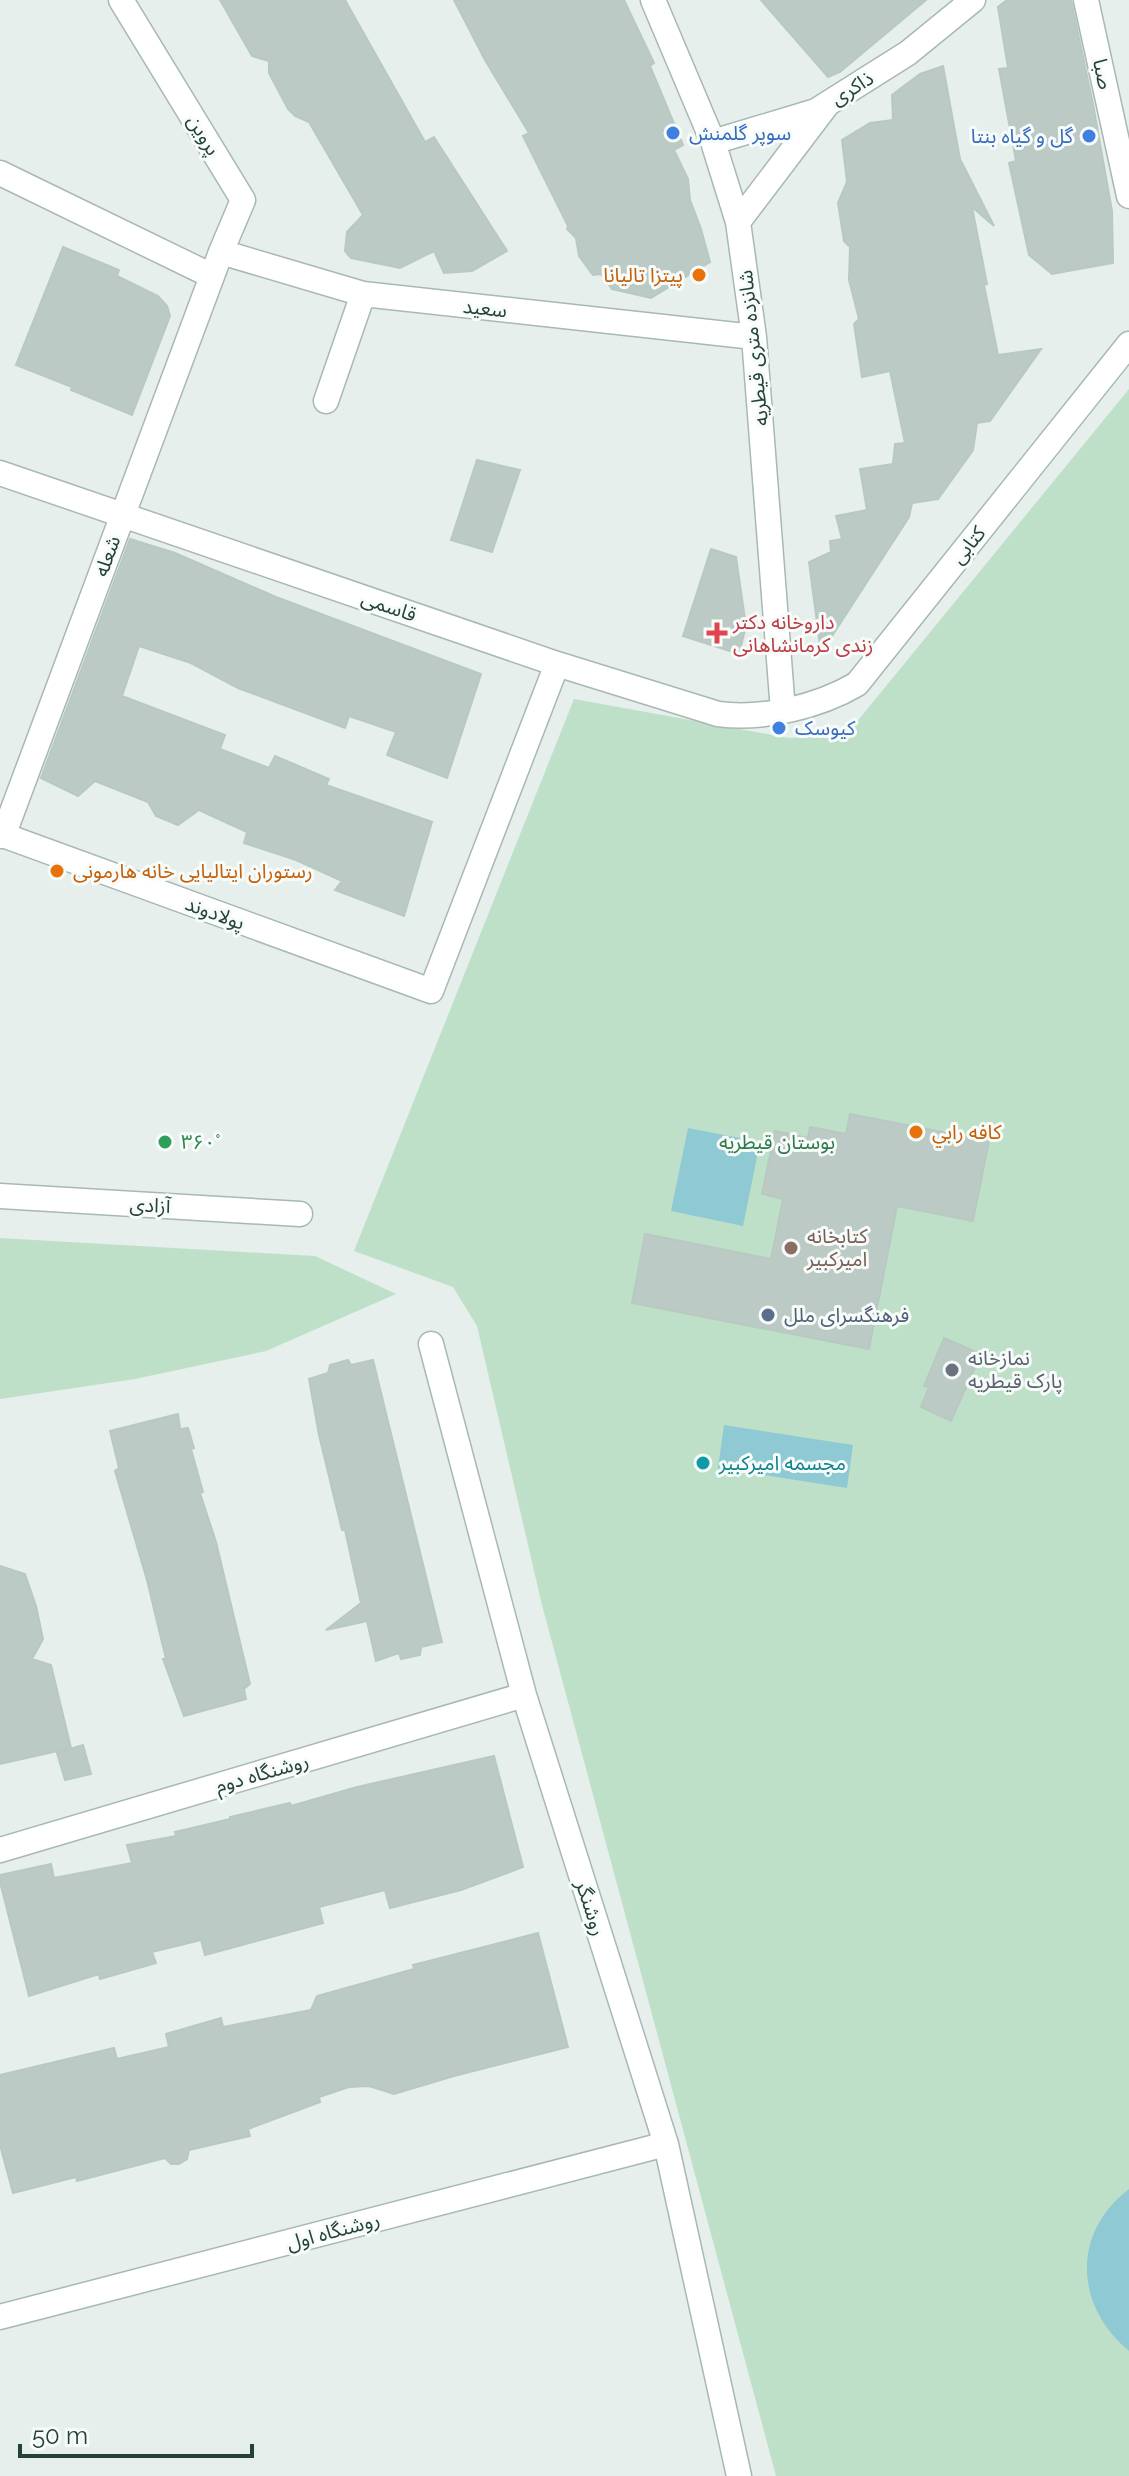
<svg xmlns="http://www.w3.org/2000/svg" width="1129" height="2476" font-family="Raleway,'Noto Sans Arabic',sans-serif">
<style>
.green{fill:#bfe0c8}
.water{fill:#8ec9d4}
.building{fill:#bbcac4;stroke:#b8c9c2;stroke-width:2}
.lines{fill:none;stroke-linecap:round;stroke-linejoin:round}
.street-casing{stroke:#a8b8b2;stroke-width:27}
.street{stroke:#fff;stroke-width:24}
.shop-dot{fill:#3f7fe0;stroke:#f7fbf9;stroke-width:3}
.food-dot{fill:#e8710a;stroke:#f7fbf9;stroke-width:3}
.health-dot{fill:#e0444e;stroke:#f7fbf9;stroke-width:3}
.leisure-dot{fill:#2e9e5b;stroke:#f7fbf9;stroke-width:3}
.education-dot{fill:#8d6e63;stroke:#f7fbf9;stroke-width:3}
.service-dot{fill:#5c6f8a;stroke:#f7fbf9;stroke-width:3}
.worship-dot{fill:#6b7280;stroke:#f7fbf9;stroke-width:3}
.culture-dot{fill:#0f9aa8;stroke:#f7fbf9;stroke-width:3}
.labels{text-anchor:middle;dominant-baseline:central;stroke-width:6;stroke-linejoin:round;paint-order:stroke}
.street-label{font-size:20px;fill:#24423a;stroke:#f7fbf9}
.shop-label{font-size:20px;fill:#366cbe;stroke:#f7fbf9;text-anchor:start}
.food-label{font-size:20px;fill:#c56008;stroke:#f7fbf9;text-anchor:start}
.health-label{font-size:20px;fill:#be3a42;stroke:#f7fbf9;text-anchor:start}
.leisure-label{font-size:20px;fill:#27864d;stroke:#f7fbf9;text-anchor:start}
.park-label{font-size:20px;fill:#2d7a4b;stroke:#f7fbf9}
.education-label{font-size:20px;fill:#785e54;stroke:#f7fbf9;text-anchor:start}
.service-label{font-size:20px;fill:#4e5e75;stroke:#f7fbf9;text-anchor:start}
.worship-label{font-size:20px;fill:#5b616d;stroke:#f7fbf9;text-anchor:start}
.culture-label{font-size:20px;fill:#0d838f;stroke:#f7fbf9;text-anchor:start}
</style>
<rect width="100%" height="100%" fill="#e6efeb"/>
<!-- green -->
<path class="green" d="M1129 389V2476H776L542 1605 477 1326 453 1287 354 1251 574 699 789 738 846 735Z
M0 1238 315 1256 396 1294 266 1351 135 1379 0 1399Z"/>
<!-- water -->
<path class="water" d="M688 1128 760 1142 743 1226 671 1211Z
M724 1425 853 1445 847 1488 718 1468Z
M1129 2189V2351C1075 2307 1071 2233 1129 2189Z"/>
<!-- building -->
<path class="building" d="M220 0H345L425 142 434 137 507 251 472 271 444 273 434 251 400 268 351 258 345 251 347 232 363 215 309 122 295 116 288 109 269 73V61L252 56Z
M454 0H624L654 63 650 66 683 145 674 150 688 179 690 200 701 229 710 262 651 298 612 289 601 274 593 275 579 256 576 238 567 229 568 226 523 136 529 133 485 60Z
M761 0H926L840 72 828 77Z
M1007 0H1071L1093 104 1112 211 1113 263 1052 274 1029 255 1009 163 1016 161 999 69 1008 68 998 7Z
M943 66 960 159 994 226 972 207 987 284 984 285 998 355 1041 349 990 421 977 423 973 450 938 499 912 503 909 517 821 653 809 562 831 552 830 541 842 539 836 516 867 510 860 469 893 464 895 444 905 443 890 371 862 377 854 324 859 319 849 280 850 247 844 241 838 203 847 182 842 140 870 123 893 120 892 95 920 74Z
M63 247 119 270 117 276 158 296 167 306 170 316 132 415 71 390 72 387 16 365Z
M477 460 520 470 492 552 451 540Z
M130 539 175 553 276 597 481 674 447 778 387 755 396 732 349 716 345 728 238 688 191 663 139 646 122 696 225 735 220 749 269 768 275 756 329 779 326 785 432 822 404 916 335 890 342 881 296 860 244 843 247 832 199 810 178 825 156 816 148 802 95 781 78 796 41 778Z
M711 549 736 557 746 626 739 654 683 636Z
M850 1114 989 1141 973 1221 897 1206 869 1349 632 1303 645 1234 771 1259 783 1199 762 1194 775 1131 808 1138 810 1127 846 1134Z
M944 1338 981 1354 951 1421 921 1407 929 1387 924 1386Z
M348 1360 351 1365 373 1360 442 1642 421 1647 420 1655 401 1659 399 1653 376 1661 367 1621 326 1630 361 1603 345 1530H342L319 1435 309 1379 328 1373 330 1365Z
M178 1414 180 1429 188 1428 194 1448 191 1449 203 1492 200 1493 216 1542 250 1684 244 1689 246 1699 184 1716 163 1659H166L147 1580 115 1471 119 1468 110 1431Z
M0 1566 25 1574 36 1606 43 1639 32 1659 51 1665 71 1748 0 1764Z
M83 1745 91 1774 65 1780 57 1753Z
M494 1756 523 1867 461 1890 390 1908 385 1890 319 1907 323 1923 205 1955 201 1940 152 1952 156 1963 100 1979 99 1974 29 1996 0 1882V1875L51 1864 54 1878 132 1863 127 1845 176 1836 175 1832 230 1819V1817L290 1803 291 1806 357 1787Z
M538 1933 568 2047 454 2076 394 2094 369 2086 349 2087 319 2097 320 2102 248 2129 250 2136 189 2150 187 2159 179 2164H171L165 2158 77 2181 76 2177 13 2193 0 2145V2075L114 2048 117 2059 169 2047 166 2034 221 2018 223 2027 311 2010 317 1996 414 1969 413 1965Z"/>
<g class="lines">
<defs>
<path id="street" d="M653 0 713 142 738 222 754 337 783 711
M1086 0 1129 196
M713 142 816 111 908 53 973 0
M0 173 212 276
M738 222 826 106
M221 252 363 294 754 337
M326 401 363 294
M0 473 557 664 718 714C762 720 818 707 857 684L1129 344
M0 834 431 991 557 664
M3 836 221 252 243 200 121 0
M0 1196 300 1214
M431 1344 524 1695 666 2144 739 2476
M0 1850 524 1695
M0 2317 666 2144"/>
</defs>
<!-- street casing -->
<use href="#street" class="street-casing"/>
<!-- street -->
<use href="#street" class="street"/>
</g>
<!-- markers -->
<g class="shop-dot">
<circle cx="673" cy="133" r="8"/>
<circle cx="1089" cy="136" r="8"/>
<circle cx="779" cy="728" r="8"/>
</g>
<g class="food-dot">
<circle cx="699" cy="275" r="8"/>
<circle cx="57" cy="871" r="8"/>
<circle cx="916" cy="1132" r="8"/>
</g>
<path class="health-dot" d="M713 621h8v8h8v8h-8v8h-8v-8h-8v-8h8z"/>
<circle class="leisure-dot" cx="165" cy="1142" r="8"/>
<circle class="education-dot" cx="791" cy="1248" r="8"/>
<circle class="service-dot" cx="768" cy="1315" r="8"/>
<circle class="worship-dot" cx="952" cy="1370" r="8"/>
<circle class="culture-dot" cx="703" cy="1463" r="8"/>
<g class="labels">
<!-- street labels -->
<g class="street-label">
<text transform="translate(1103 74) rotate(77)">صبا</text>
<text transform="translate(852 88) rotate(-32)">ذاکری</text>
<text transform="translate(204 135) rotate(59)">پروین</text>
<text transform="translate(485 308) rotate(6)">سعید</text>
<text transform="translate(753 348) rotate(-96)">شانزده متری قیطریه</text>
<text transform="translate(968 545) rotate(-51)">کتابی</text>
<text transform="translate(107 556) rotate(-70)">شعله</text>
<text transform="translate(389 606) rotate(19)">قاسمی</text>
<text transform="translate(215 913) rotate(20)">پولادوند</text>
<text transform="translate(150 1205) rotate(3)">آزادی</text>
<text transform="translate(262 1773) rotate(-16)">روشنگاه دوم</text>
<text transform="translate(591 1908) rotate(72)">روشنگر</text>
<text transform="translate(333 2231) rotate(-15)">روشنگاه اول</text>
</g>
<!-- shop labels -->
<g class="shop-label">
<text x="689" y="133">سوپر گلمنش</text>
<text x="1073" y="136" text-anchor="end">گل و گیاه بنتا</text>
<text x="795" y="728">کیوسک</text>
</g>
<!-- food labels -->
<g class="food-label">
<text x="683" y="275" text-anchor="end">پیتزا تالیانا</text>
<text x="73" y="871">رستوران ایتالیایی خانه هارمونی</text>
<text x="932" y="1132">كافه رابي</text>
</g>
<!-- health labels -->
<g class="health-label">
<text x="733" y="622">داروخانه دکتر<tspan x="733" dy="23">زندی کرمانشاهانی</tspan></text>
</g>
<!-- leisure labels -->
<g class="leisure-label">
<text x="181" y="1142">۳۶۰°</text>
</g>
<!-- park labels -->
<g class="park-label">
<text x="777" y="1142">بوستان قیطریه</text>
</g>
<!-- education labels -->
<g class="education-label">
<text x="807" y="1236">کتابخانه<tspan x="807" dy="23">امیرکبیر</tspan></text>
</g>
<!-- service labels -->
<g class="service-label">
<text x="784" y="1315">فرهنگسرای ملل</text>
</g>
<!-- worship labels -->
<g class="worship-label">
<text x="968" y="1358">نمازخانه<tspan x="968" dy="23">پارک قیطریه</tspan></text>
</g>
<!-- culture labels -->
<g class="culture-label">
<text x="719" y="1463">مجسمه امیرکبیر</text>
</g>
</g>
<!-- scale -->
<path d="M20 2444v12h232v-12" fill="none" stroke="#24423a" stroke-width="4"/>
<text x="32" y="2444" font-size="24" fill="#24423a" stroke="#f7fbf9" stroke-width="6" paint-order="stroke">50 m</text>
</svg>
